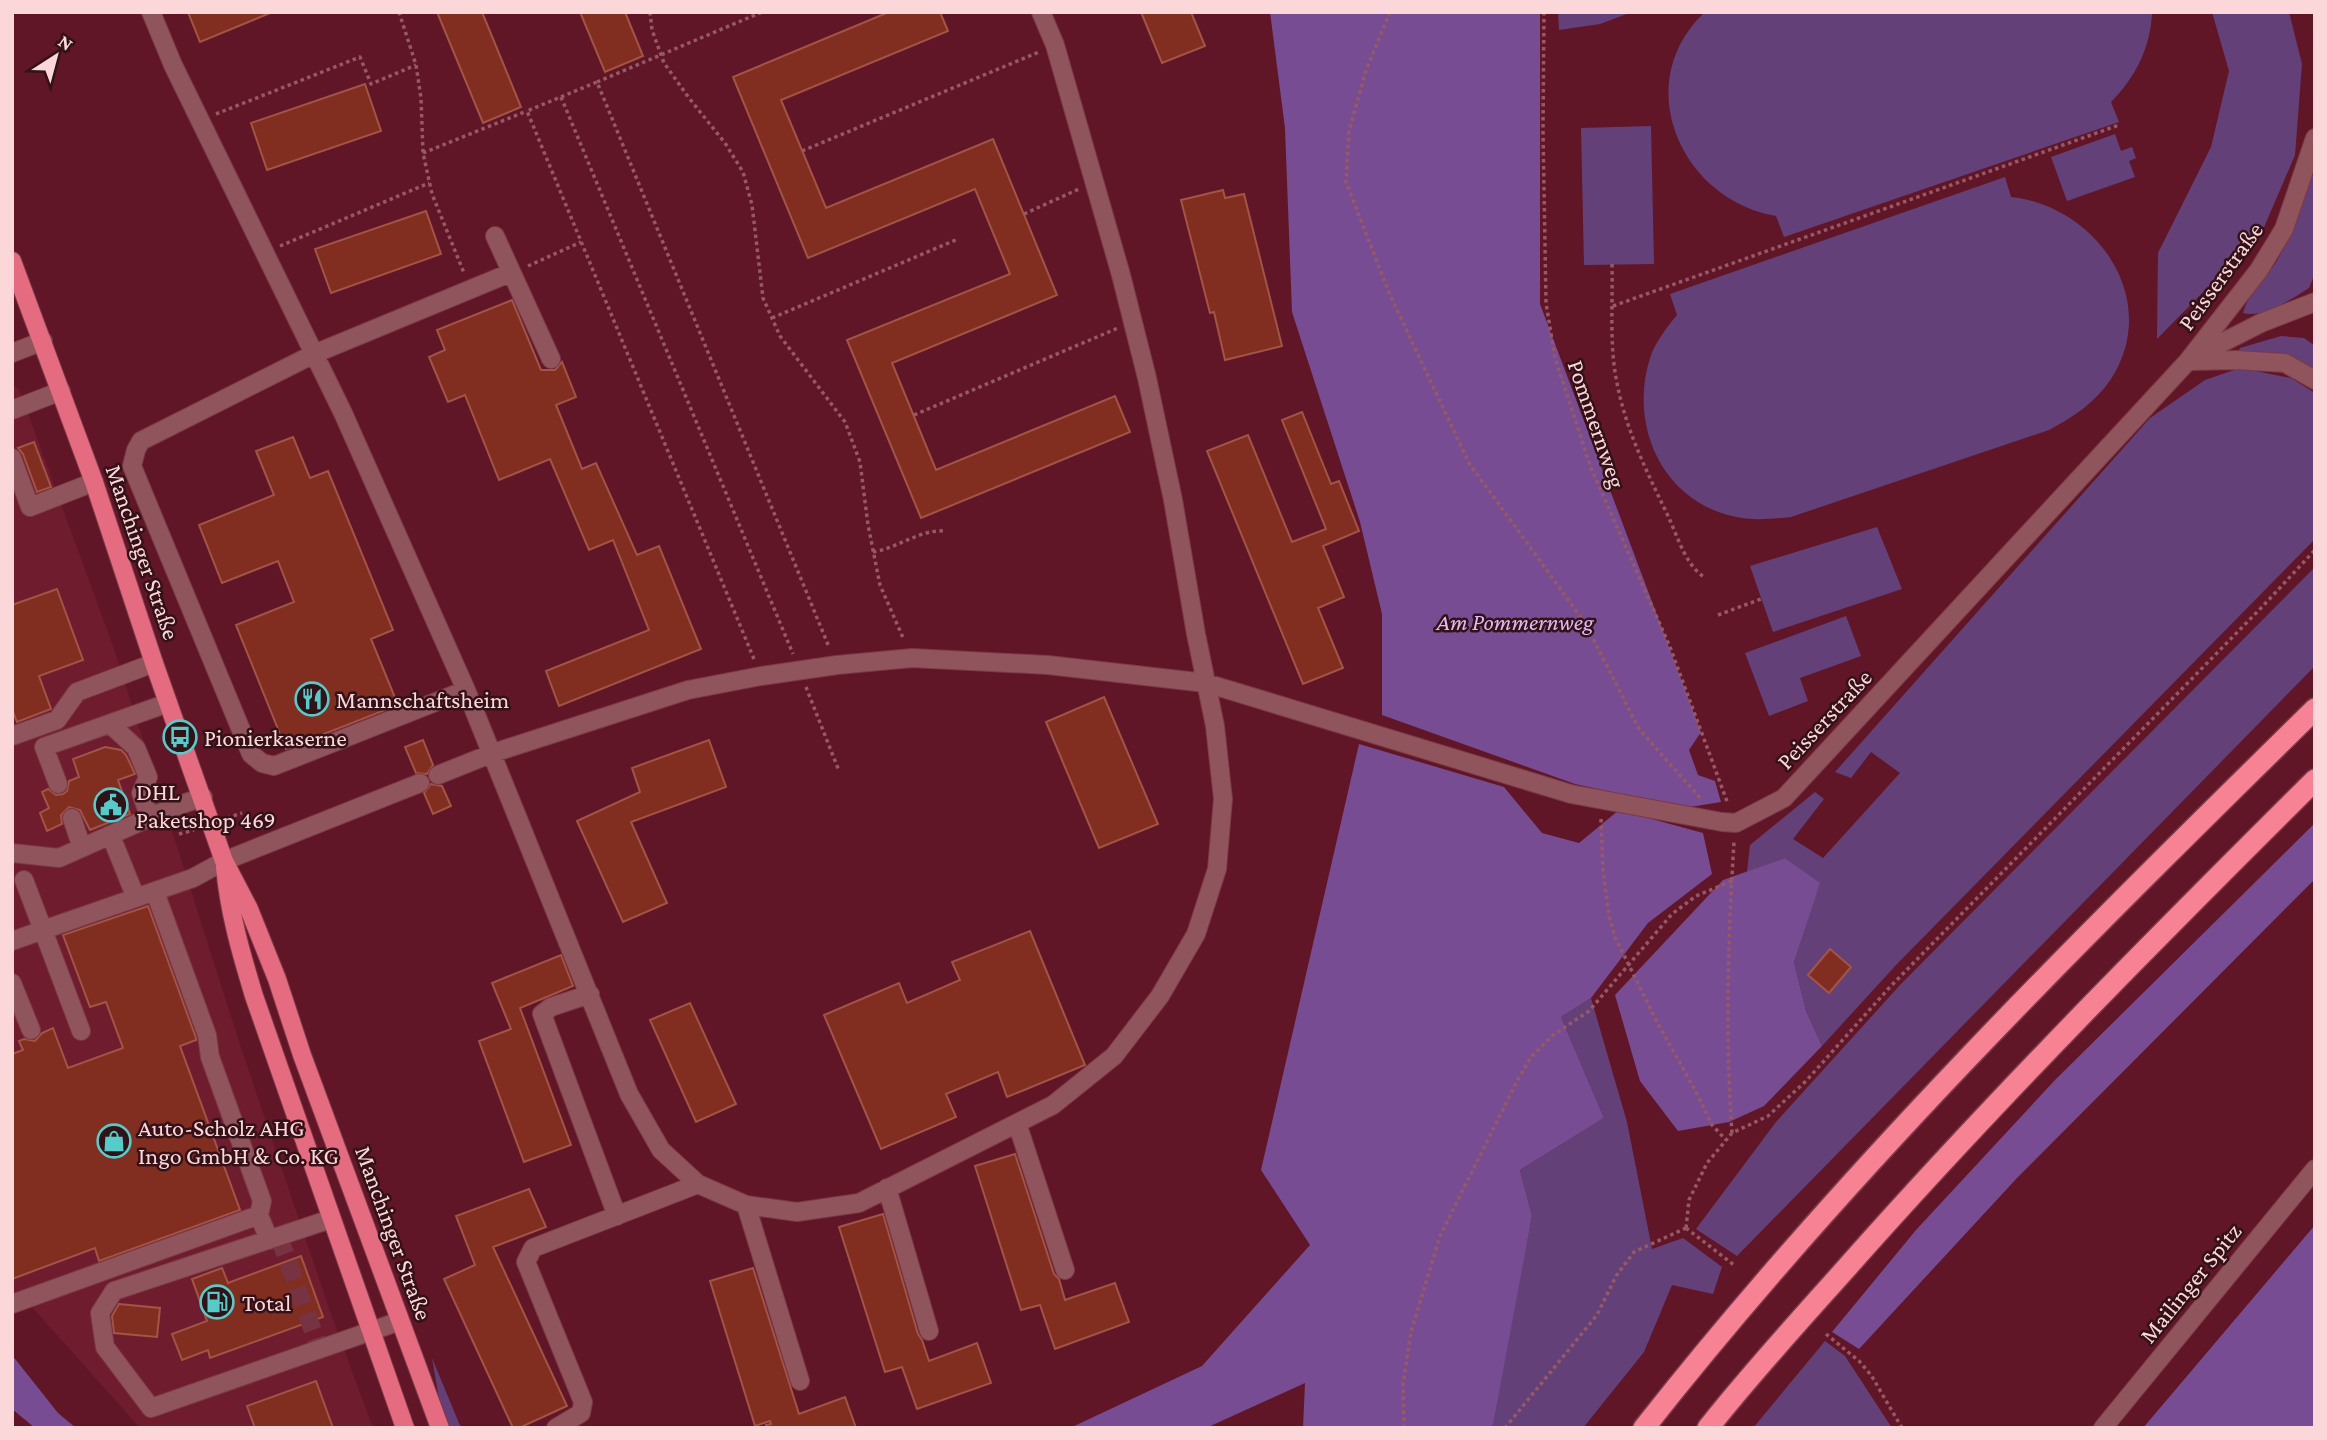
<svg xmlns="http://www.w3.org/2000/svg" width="2327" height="1440" font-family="'Crimson Pro',serif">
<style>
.built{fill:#701c2f}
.green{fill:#644079}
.forest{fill:#784c92}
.building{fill:#812e20;stroke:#a25446;stroke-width:2}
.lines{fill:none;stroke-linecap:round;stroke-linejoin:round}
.minor-tunnel{stroke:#773342;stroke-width:18;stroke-dasharray:18 9;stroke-linecap:butt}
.minor-casing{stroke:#7c3947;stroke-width:20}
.major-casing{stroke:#7c3947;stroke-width:20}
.highway-casing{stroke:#7c3947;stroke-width:24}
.path{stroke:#965965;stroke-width:3.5;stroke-dasharray:3.5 3.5;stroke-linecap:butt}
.minor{stroke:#8f545c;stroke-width:18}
.major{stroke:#e56c80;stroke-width:18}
.highway{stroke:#f68293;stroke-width:21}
.labels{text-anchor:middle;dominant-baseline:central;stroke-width:5;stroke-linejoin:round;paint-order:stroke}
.street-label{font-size:24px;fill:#fcd7da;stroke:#321117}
.park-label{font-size:24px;font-style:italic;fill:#debaf5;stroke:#321117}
.poi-label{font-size:24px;fill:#fcd7da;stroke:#321117;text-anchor:start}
</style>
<rect width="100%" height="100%" fill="#601627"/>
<!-- built -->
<path class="built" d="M12 385 19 389 113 646 241 1048 332 1317 373 1428H140L32 1307 12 1313Z"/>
<!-- green -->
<path class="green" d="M1558 12H1632L1600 24 1559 30Z
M1705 12H2152C2151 47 2135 78 2111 102L2119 122 1784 237 1776 216C1681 200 1629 83 1705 12Z
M2212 12H2289L2302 64 2295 155 2262 232 2157 339 2158 253 2211 147 2229 71Z
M1651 126 1654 264 1584 265 1581 128Z
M2115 134 2121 151 2132 147 2136 158 2129 161 2135 177 2067 201 2051 157Z
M2315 163V273L2309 288C2293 298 2263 319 2243 313 2249 291 2269 276 2279 257 2296 225 2305 197 2315 163Z
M2005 177 2011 197C2097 206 2162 300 2111 379 2095 403 2073 417 2049 430L1791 517C1771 519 1752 521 1732 516 1660 499 1628 422 1651 355 1657 340 1667 327 1677 315L1670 294Z
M2281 336 2304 338 2315 346V369C2289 356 2266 353 2237 353L2240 348Z
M2240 368 2291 378 2315 393V539L1896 965 1822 1046 1806 1011 1794 962 1819 883 1785 858 1747 872 1750 845 1815 792 1824 799 1793 839 1823 858 1900 773 1871 752 1851 778 1835 772 2150 418 2205 380Z
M1877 527 1902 589 1773 632 1750 566Z
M2315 567V666L1737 1256 1696 1229 1776 1122 1900 985Z
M1846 616 1861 656 1800 678 1808 701 1769 716 1745 653Z
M1591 998 1627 1122 1652 1249 1683 1238 1722 1267 1713 1294 1672 1285 1644 1352 1583 1428H1490L1532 1216 1520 1170 1604 1118 1561 1017Z
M1825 1341 1845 1356 1892 1428H1753Z
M432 1358 461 1428H448L441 1410Z"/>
<!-- forest -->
<path class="forest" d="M1270 12H1540V304L1701 732 1689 750 1698 775 1715 781 1721 802 1684 808 1575 784 1382 715V614L1360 522 1292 312 1285 128Z
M1359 744 1504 787 1542 833 1579 843 1619 810 1703 833 1712 874 1648 923 1591 998 1561 1017 1604 1118 1520 1170 1532 1216 1493 1424 1489 1428H1303L1305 1383 1206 1428H1070L1202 1366 1310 1245 1261 1170Z
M2315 823V879L2017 1178 1859 1349 1832 1332 1916 1230 2055 1080Z
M1785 858 1820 883 1794 962 1806 1011 1822 1046 1764 1106 1729 1122 1678 1131 1640 1081 1615 995 1723 880Z
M2315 1225V1428H2143Z
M12 1355 58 1413 76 1428H35L12 1409Z"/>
<!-- building -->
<path class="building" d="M188 12H270V13L200 42Z
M437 12H482L521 107 483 123Z
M580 12H625L643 56 605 72Z
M889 12H940L948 31 781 100 826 208 993 139 1057 295 892 363 936 470 1115 396 1130 432 921 518 847 340 1010 274 975 189 808 258 733 77Z
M1141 12H1191L1205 46 1162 63Z
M365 84 381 131 267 170 251 123Z
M1223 190 1225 198 1244 194 1282 346 1225 360 1214 312 1210 313 1181 200Z
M426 211 441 254 331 293 315 249Z
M512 300 541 370H555L562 362 576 397 556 405 582 469 596 463 637 555 659 546 701 649 559 706 546 671 649 630 613 540 589 550 550 459 499 480 465 395 448 402 429 357 445 350 437 330Z
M1302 412 1331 484 1339 481 1359 531 1323 546 1344 597 1318 608 1343 668 1303 684 1207 451 1248 435 1292 542 1326 529 1282 420Z
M293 437 310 478 328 471 393 630 371 639 398 705 286 749 236 625 294 602 278 561 222 583 199 525 274 495 256 451Z
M34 442 51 487 37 492 23 454 18 448Z
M57 589 83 660 39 676 51 709 17 722 12 709V605Z
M1104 697 1158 824 1099 848 1046 722Z
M423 740 433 765 427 774 416 773 405 747Z
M709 740 726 787 631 822 667 903 623 922 577 821 640 792 632 768Z
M105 747 121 750 126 755 135 774 118 780 130 814 90 830 80 810 69 807 61 815 62 824 47 831 40 813 49 808 42 792 48 789 56 795 63 794 67 791 69 781 79 777 73 759Z
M431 784 442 786 451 806 433 814 424 793Z
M148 906 196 1038V1040L180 1046 240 1210 99 1261 95 1248 12 1279V1054L23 1050 19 1041 24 1039 35 1041 42 1033 53 1028 68 1068 123 1048 106 1002 90 1007 63 935Z
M1030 931 1085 1065 1007 1097 998 1072 946 1094 956 1117 881 1149 824 1015 899 983 907 1003 960 980 952 962Z
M1830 949 1851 967 1829 993 1808 975Z
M561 955 573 986 520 1008 571 1145 524 1162 479 1041 511 1029 492 983Z
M690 1003 736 1104 696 1122 650 1020Z
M1015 1154 1054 1274 1059 1279 1065 1300 1115 1283 1129 1322 1055 1349 1040 1305 1021 1310 975 1166Z
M529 1189 546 1227 493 1247 567 1406 519 1428H513L444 1279 475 1265 456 1216Z
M883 1214 918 1334 922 1340 929 1361 977 1343 991 1383 917 1409 902 1367 885 1372 839 1227Z
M301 1256 323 1317 210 1358 208 1350 182 1360 172 1334 207 1321 192 1279 222 1268 228 1283Z
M753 1268 799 1414 845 1397 856 1428H766V1425L771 1424 770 1421 755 1426 710 1281Z
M119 1304 160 1308 157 1337 114 1333 112 1316Z
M316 1381 333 1428H255L247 1406Z"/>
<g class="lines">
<!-- minor-tunnel -->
<path class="minor-tunnel" d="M279 1237 320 1350"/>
<defs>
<path id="minor" d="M151 12 173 65 343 413 466 690 629 1094 661 1150 698 1184 746 1205 797 1212 859 1203 1053 1105 1114 1056 1160 996 1196 934 1217 869 1223 799 1215 726 1196 634 1173 500 1147 378 1121 275 1055 45 1041 12
M495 236 551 359
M12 353 43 341
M2194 357 2261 323 2315 302
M2192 361 2237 360 2285 363 2315 380
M12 410 61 391
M12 458 30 507 94 482
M466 690 274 766 262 763 251 754 132 466 136 450 141 441 314 354 510 273
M110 724 136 748 148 777 141 793 150 818
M12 736 57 720 77 692 154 663
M438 775 493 753 688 690 761 676 837 665 912 658 1048 665 1206 683 1571 794 1722 822 1736 823 1784 798 2188 361 2259 270 2284 229 2315 138
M58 784 44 747 168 703
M72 818 82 848
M111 836 136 898
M12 853 59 858 171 808 203 797
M155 892 207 1035 210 1057 262 1201 259 1215 269 1240
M12 941 43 930 24 880
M12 983 31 1030
M590 994 551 1007 542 1014 617 1216
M81 1031 43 930 193 878 224 861 420 783
M1017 1123 1065 1270
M887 1188 929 1331
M746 1205 800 1381
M331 1219 114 1291 100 1313 105 1347 151 1408 400 1321
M12 1304 259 1215
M556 1428 581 1413 583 1402 526 1262 533 1248 698 1184
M2103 1428 2315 1169"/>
<path id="major" d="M12 261 94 482 154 663 224 861 249 909 277 979 302 1055 440 1428
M225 867C229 912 241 953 254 996L405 1428"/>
<path id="highway" d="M1644 1428C1847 1170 2082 938 2315 709
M1708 1428C1753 1371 1802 1318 1850 1264 1998 1097 2156 938 2315 780"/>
</defs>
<!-- minor casing -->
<use href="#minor" class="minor-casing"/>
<!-- major casing -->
<use href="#major" class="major-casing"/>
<!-- highway casing -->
<use href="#highway" class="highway-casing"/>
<!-- path -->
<path class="path" d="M399 12 416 65 421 98 423 153 432 194 464 273
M650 12 652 30 664 63 689 98 725 143 743 172 752 205 763 298 780 336 845 422 860 462 868 525 880 585 904 640
M1390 12 1366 70 1349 131 1346 182 1390 295 1469 463 1585 623 1639 729 1701 799
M1544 12 1543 130 1546 303 1555 358 1591 468 1670 647 1728 804
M597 82 762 12
M561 97 793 654
M216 114 360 57 371 84 416 65
M802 151 1039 52
M423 153 527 111
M1024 214 1079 189
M280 246 429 183
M1612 264C1613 303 1609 345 1617 383 1626 431 1648 474 1669 518 1678 538 1686 565 1704 577
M528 266 581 242
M1613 306 2119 125
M772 318 958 239
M914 415 1118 328
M873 552C898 548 920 529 945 531
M1718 615 1761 599
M754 659 527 111 597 82 829 647
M806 687 839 771
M227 818 242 813
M1601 819 1603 870 1609 916 1615 937 1656 1020 1695 1090 1712 1125 1726 1140
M179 834 194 830
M1732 1133C1725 1037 1728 938 1734 842
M1686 1228 1689 1200 1707 1163 1732 1133 1768 1116 1806 1081 1889 988 2262 607 2315 550
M1686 1228 1734 1265
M1826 1334 1859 1361 1871 1375 1902 1428
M1404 1428 1403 1384 1411 1332 1440 1236 1518 1079 1531 1057 1553 1035 1589 1011 1672 914 1696 896 1732 881
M1505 1428 1597 1315 1616 1276 1634 1252 1686 1228"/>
<!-- minor -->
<use href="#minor" class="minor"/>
<!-- major -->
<use href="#major" class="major"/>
<!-- highway -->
<use href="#highway" class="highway"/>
</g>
<!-- icons -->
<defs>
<symbol id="restaurant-ring" viewBox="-11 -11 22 22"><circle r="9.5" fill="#321117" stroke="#53cdc9" stroke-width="1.5"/><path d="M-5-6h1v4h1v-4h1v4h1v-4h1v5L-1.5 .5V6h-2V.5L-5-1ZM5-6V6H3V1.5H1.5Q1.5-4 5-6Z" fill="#53cdc9"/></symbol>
<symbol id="bus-ring" viewBox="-11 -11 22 22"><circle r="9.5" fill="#321117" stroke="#53cdc9" stroke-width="1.5"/><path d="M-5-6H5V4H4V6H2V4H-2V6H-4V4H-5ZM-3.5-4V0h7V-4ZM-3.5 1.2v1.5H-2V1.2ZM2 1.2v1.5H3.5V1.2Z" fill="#53cdc9"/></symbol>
<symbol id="civic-ring" viewBox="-11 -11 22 22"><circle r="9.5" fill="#321117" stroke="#53cdc9" stroke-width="1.5"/><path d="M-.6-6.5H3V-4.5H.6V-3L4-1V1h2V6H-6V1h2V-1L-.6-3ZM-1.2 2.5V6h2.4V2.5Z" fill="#53cdc9"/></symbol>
<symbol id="shop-ring" viewBox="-11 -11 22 22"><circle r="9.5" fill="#321117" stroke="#53cdc9" stroke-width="1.5"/><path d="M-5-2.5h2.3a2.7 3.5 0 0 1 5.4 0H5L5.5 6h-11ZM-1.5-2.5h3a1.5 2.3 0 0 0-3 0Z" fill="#53cdc9"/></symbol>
<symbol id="fuel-ring" viewBox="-11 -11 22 22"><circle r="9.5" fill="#321117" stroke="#53cdc9" stroke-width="1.5"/><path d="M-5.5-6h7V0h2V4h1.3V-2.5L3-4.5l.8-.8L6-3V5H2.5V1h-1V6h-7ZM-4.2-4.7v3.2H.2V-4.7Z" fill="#53cdc9"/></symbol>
</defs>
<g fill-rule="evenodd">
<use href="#restaurant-ring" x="293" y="680" width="38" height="38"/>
<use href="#bus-ring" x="161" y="718" width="38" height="38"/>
<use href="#civic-ring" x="92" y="786" width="38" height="38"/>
<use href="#shop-ring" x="95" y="1122" width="38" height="38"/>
<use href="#fuel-ring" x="198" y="1283" width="38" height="38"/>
</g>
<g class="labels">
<!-- street labels -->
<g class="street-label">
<text transform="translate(2220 276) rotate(-54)">Peisserstraße</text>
<text transform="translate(1597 424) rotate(71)">Pommernweg</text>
<text transform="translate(143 552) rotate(71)">Manchinger Straße</text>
<text transform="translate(1824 719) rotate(-47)">Peisserstraße</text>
<text transform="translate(394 1233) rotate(70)">Manchinger Straße</text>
<text transform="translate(2190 1283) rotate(-51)">Mailinger Spitz</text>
</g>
<!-- park labels -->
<g class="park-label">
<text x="1515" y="621">Am Pommernweg</text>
</g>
<!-- poi labels -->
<g class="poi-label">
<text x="336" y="699">Mannschaftsheim</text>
<text x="204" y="737">Pionierkaserne</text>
<text x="136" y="791">DHL<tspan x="136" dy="28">Paketshop 469</tspan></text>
<text x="138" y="1127">Auto-Scholz AHG<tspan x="138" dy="28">Ingo GmbH &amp; Co. KG</tspan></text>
<text x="242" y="1302">Total</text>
</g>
</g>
<!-- border -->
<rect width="2327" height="1440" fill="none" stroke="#fcd7da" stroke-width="28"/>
<!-- north arrow -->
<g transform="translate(56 56) rotate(36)" stroke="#321117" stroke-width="5" paint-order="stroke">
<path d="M0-5L12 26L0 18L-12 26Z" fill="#fcd7da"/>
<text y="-10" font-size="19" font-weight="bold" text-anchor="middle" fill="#fcd7da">N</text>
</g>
</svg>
